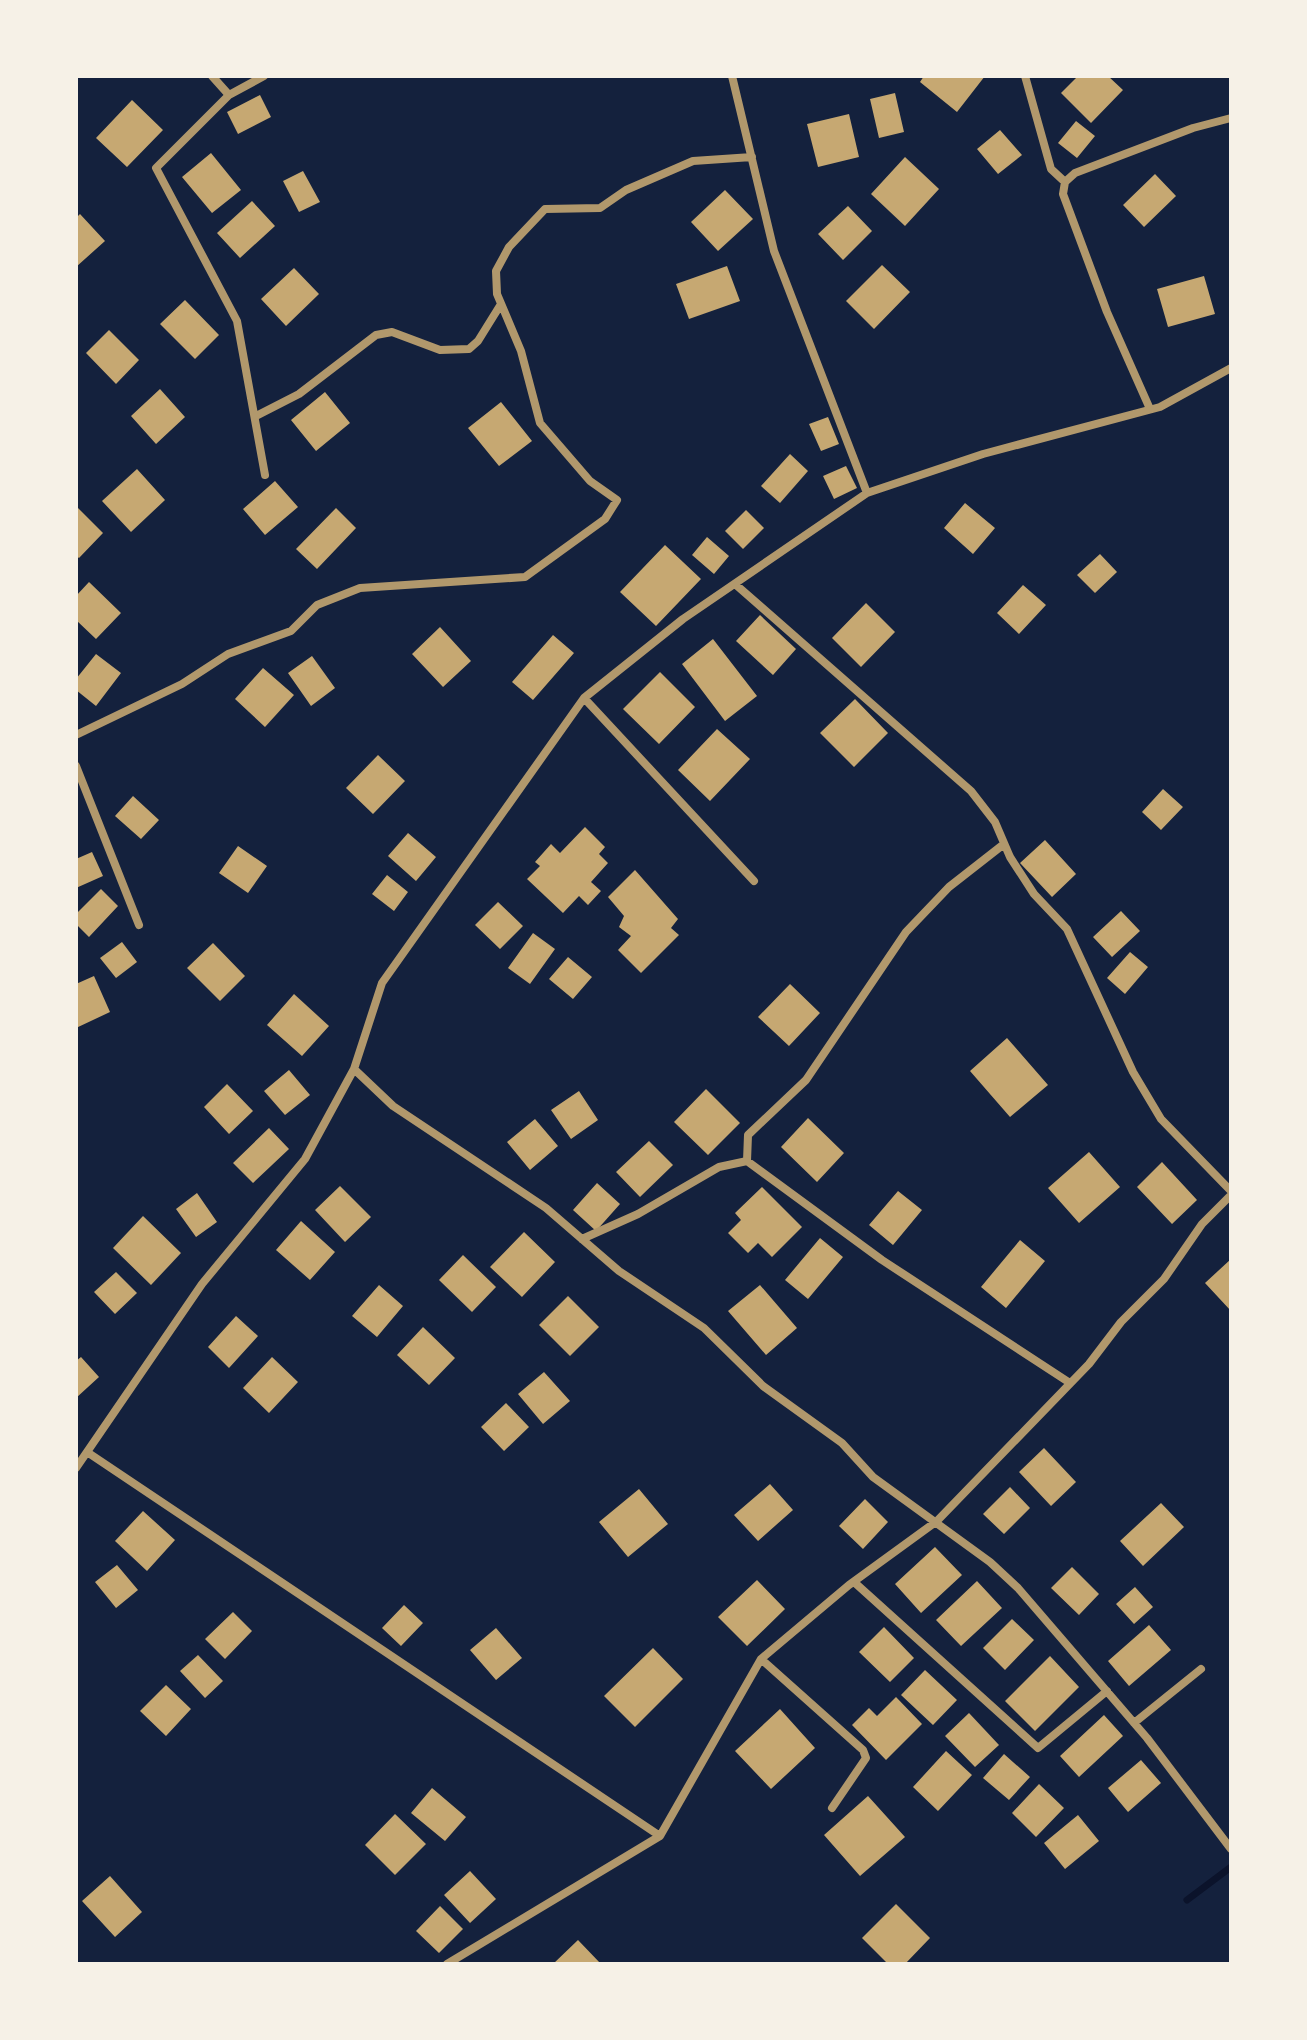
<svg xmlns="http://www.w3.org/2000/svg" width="1307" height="2040" font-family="'Golos Text',sans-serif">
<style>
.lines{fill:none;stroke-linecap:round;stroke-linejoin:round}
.stream{stroke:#0b132b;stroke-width:7}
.building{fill:#c6a872}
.minor{stroke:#b1986c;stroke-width:8}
</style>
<rect width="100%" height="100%" fill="#14213d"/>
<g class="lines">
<!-- stream -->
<path class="stream" d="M1187 1900 1231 1867"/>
</g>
<!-- building -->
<path class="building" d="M924 76H985L957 112 920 82Z
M1078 76H1108L1123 90 1091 123 1061 93Z
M895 93 904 132 879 138 870 99Z
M260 95 271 117 238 134 227 112Z
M132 100 163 130 127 167 96 138Z
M849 114 859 157 818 167 807 124Z
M1076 121 1095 136 1077 158 1058 143Z
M1000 130 1022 155 998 174 977 149Z
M211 153 241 190 212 213 182 177Z
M905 157 939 189 905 226 871 194Z
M303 171 320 202 299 212 283 181Z
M1155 174 1176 196 1144 227 1123 205Z
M725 190 753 219 718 251 691 222Z
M252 201 275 226 240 258 217 233Z
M848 206 872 231 843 260 818 234Z
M80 214 105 241 76 267V218Z
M882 265 910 292 874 329 846 301Z
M727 266 740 301 689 319 676 284Z
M294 268 319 294 286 326 261 299Z
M1204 276 1215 314 1168 327 1157 289Z
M185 300 219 335 195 359 160 324Z
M109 330 139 360 116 384 86 353Z
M160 389 185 417 156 444 131 416Z
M325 392 350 423 316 451 291 420Z
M501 402 532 441 499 466 468 428Z
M828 417 839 444 821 451 809 424Z
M790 454 808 471 780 503 761 486Z
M846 466 857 488 834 499 823 476Z
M137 469 165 500 131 532 102 501Z
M275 481 298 507 265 535 243 509Z
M965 503 995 528 973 554 944 528Z
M76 506 103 533 79 558 76 556Z
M336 508 356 528 317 569 296 549Z
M746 510 764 528 743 549 725 531Z
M707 537 729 556 714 574 692 555Z
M665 545 701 579 656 626 620 592Z
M1100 554 1117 572 1095 593 1077 575Z
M89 582 121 613 96 639 76 620V596Z
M1023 585 1046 605 1019 634 997 613Z
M866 603 895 632 861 667 832 638Z
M760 615 796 649 773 675 736 641Z
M440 627 471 661 443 687 412 654Z
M553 635 574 653 533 700 512 682Z
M713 639 757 696 725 721 682 664Z
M96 654 121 673 96 706 76 690V679Z
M312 656 335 688 311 706 288 673Z
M263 668 294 695 265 727 235 699Z
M660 672 695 707 659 744 623 709Z
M855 699 888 733 854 767 820 733Z
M717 729 750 759 710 801 678 770Z
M378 755 405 781 373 814 346 788Z
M1163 789 1183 807 1161 830 1142 812Z
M133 796 159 820 141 839 115 816Z
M585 827 605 847 599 854 608 863 591 882 601 891 588 905 579 896 563 913 527 879 540 866 535 862 551 844 560 853Z
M408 833 436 857 416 881 388 856Z
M1045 840 1076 874 1052 897 1020 863Z
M238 846 267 866 248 893 219 873Z
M92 852 103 876 76 888V859Z
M635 870 678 919 671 928 679 935 641 973 618 950 631 936 619 927 624 916 608 897Z
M387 875 408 892 394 911 372 894Z
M101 889 118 906 89 937 76 924V914Z
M498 902 523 926 500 949 475 925Z
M1121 911 1140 931 1112 957 1093 937Z
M533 933 555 949 530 984 508 968Z
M122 942 137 962 116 978 100 958Z
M213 943 245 976 220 1001 187 968Z
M1130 952 1148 967 1125 994 1107 978Z
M568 957 592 977 573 999 549 979Z
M94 976 110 1012 76 1028V984Z
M790 984 820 1013 789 1046 758 1017Z
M294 994 329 1026 302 1056 267 1025Z
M1007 1038 1048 1085 1010 1117 970 1071Z
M289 1070 310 1095 285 1115 264 1091Z
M227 1084 253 1111 229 1134 204 1107Z
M706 1089 740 1123 708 1155 674 1122Z
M579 1091 598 1120 571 1139 551 1110Z
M808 1118 844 1153 817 1182 781 1147Z
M535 1119 558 1146 530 1170 507 1142Z
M269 1128 289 1149 253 1183 233 1163Z
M649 1141 673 1165 640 1197 616 1172Z
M1089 1152 1120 1187 1079 1223 1048 1188Z
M1162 1162 1197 1200 1172 1224 1137 1187Z
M597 1183 620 1204 596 1231 573 1210Z
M340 1186 371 1217 345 1242 315 1210Z
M762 1187 802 1227 772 1257 758 1243 748 1253 728 1233 741 1220 735 1213Z
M898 1191 922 1210 893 1245 869 1225Z
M197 1193 217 1222 196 1237 176 1209Z
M143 1216 181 1253 151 1285 113 1248Z
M301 1221 335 1252 310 1280 276 1250Z
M524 1232 555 1262 522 1297 490 1267Z
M820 1238 843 1257 808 1299 785 1280Z
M1020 1240 1045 1261 1006 1308 981 1287Z
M463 1255 496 1287 472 1312 439 1280Z
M1231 1259V1311L1205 1283Z
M116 1272 137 1293 115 1314 94 1292Z
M379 1285 403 1306 377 1337 352 1316Z
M760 1285 797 1328 766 1355 728 1311Z
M568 1296 599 1327 570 1356 539 1325Z
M236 1316 258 1336 229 1368 208 1347Z
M423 1327 455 1358 429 1385 397 1355Z
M81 1357 99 1377 76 1398V1361Z
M272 1357 298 1382 269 1413 243 1388Z
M544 1372 570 1401 543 1424 518 1394Z
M506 1403 529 1427 504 1451 481 1427Z
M1044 1448 1076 1482 1051 1506 1019 1472Z
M770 1484 793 1510 758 1541 734 1515Z
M1010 1487 1030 1508 1004 1534 983 1514Z
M639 1489 668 1524 628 1557 599 1522Z
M865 1499 888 1522 863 1549 839 1526Z
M1161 1503 1184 1527 1143 1566 1120 1541Z
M143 1511 175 1540 147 1571 115 1541Z
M935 1547 962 1575 921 1613 895 1584Z
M117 1565 138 1590 116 1608 95 1582Z
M1072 1567 1099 1594 1079 1615 1051 1588Z
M757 1580 785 1609 747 1646 718 1617Z
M977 1581 1002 1608 961 1646 936 1620Z
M1135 1587 1153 1607 1134 1624 1116 1604Z
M404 1605 423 1623 401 1646 382 1628Z
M233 1612 252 1631 225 1659 205 1639Z
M1012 1619 1034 1640 1005 1670 983 1648Z
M1149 1625 1171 1650 1129 1686 1108 1661Z
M884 1627 914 1658 890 1682 859 1652Z
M496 1628 522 1658 496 1680 470 1650Z
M653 1648 683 1679 635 1727 604 1696Z
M198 1655 223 1681 205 1698 180 1671Z
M1050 1656 1079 1687 1035 1731 1005 1701Z
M925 1670 957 1700 933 1725 901 1695Z
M166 1685 191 1709 166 1736 140 1711Z
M896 1697 922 1724 886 1760 852 1725 869 1708 877 1716Z
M780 1709 815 1748 771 1789 735 1751Z
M969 1713 999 1745 975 1767 945 1736Z
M1104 1715 1123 1736 1079 1777 1060 1756Z
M946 1751 972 1775 938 1811 913 1787Z
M1004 1754 1030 1777 1009 1800 983 1778Z
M1141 1760 1161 1783 1128 1812 1108 1788Z
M1039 1784 1064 1808 1036 1837 1012 1813Z
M432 1788 466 1817 445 1841 411 1813Z
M868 1796 905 1837 860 1876 824 1835Z
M395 1814 426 1844 395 1875 365 1845Z
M1078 1815 1099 1841 1065 1869 1044 1843Z
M470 1871 496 1899 470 1923 444 1895Z
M110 1876 142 1912 115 1937 82 1901Z
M896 1904 930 1938 905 1964H888L862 1938Z
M440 1906 463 1929 439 1953 416 1931Z
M578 1940 601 1964H553Z"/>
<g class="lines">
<!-- minor -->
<path class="minor" d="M212 76 229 95
M264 76 229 95 156 168 237 321 265 475
M1025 76 1051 169 1065 182
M1150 409 1107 312 1063 194 1065 182 1075 173 1193 128 1231 118
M256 416 299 394 376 335 392 332 440 350 469 349 478 341 501 304
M867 493 983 454 1160 407 1231 368
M735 584 971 791 995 822 1010 857 1034 894 1067 929 1133 1072 1161 1119 1231 1191
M584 698 754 881
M76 735 182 684 228 654 291 631 317 605 360 588 525 577 605 519 617 500 590 481 540 423 521 351 497 294 496 271 509 247 545 209 600 208 626 190 693 161 752 157
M76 766 139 925
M354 1069 393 1106 546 1208 619 1271 704 1328 763 1386 842 1443 873 1477 990 1562 1018 1588 1147 1738 1231 1849
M747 1161 748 1135 806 1080 906 932 949 887 1004 844
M582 1239 638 1214 719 1167 747 1161 882 1260 1070 1383
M87 1452 660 1836
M76 1468 202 1284 305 1159 354 1069 382 983 584 698 683 619 867 493 774 251 732 76
M854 1582 1038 1748 1107 1691
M761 1659 863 1750 866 1758 832 1808
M1134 1723 1201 1669
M447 1964 660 1836 761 1659 849 1585 937 1521 1089 1364 1121 1322 1164 1279 1202 1224 1231 1195"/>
</g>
<!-- border -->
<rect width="1307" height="2040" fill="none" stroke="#f6f1e7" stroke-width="156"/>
</svg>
